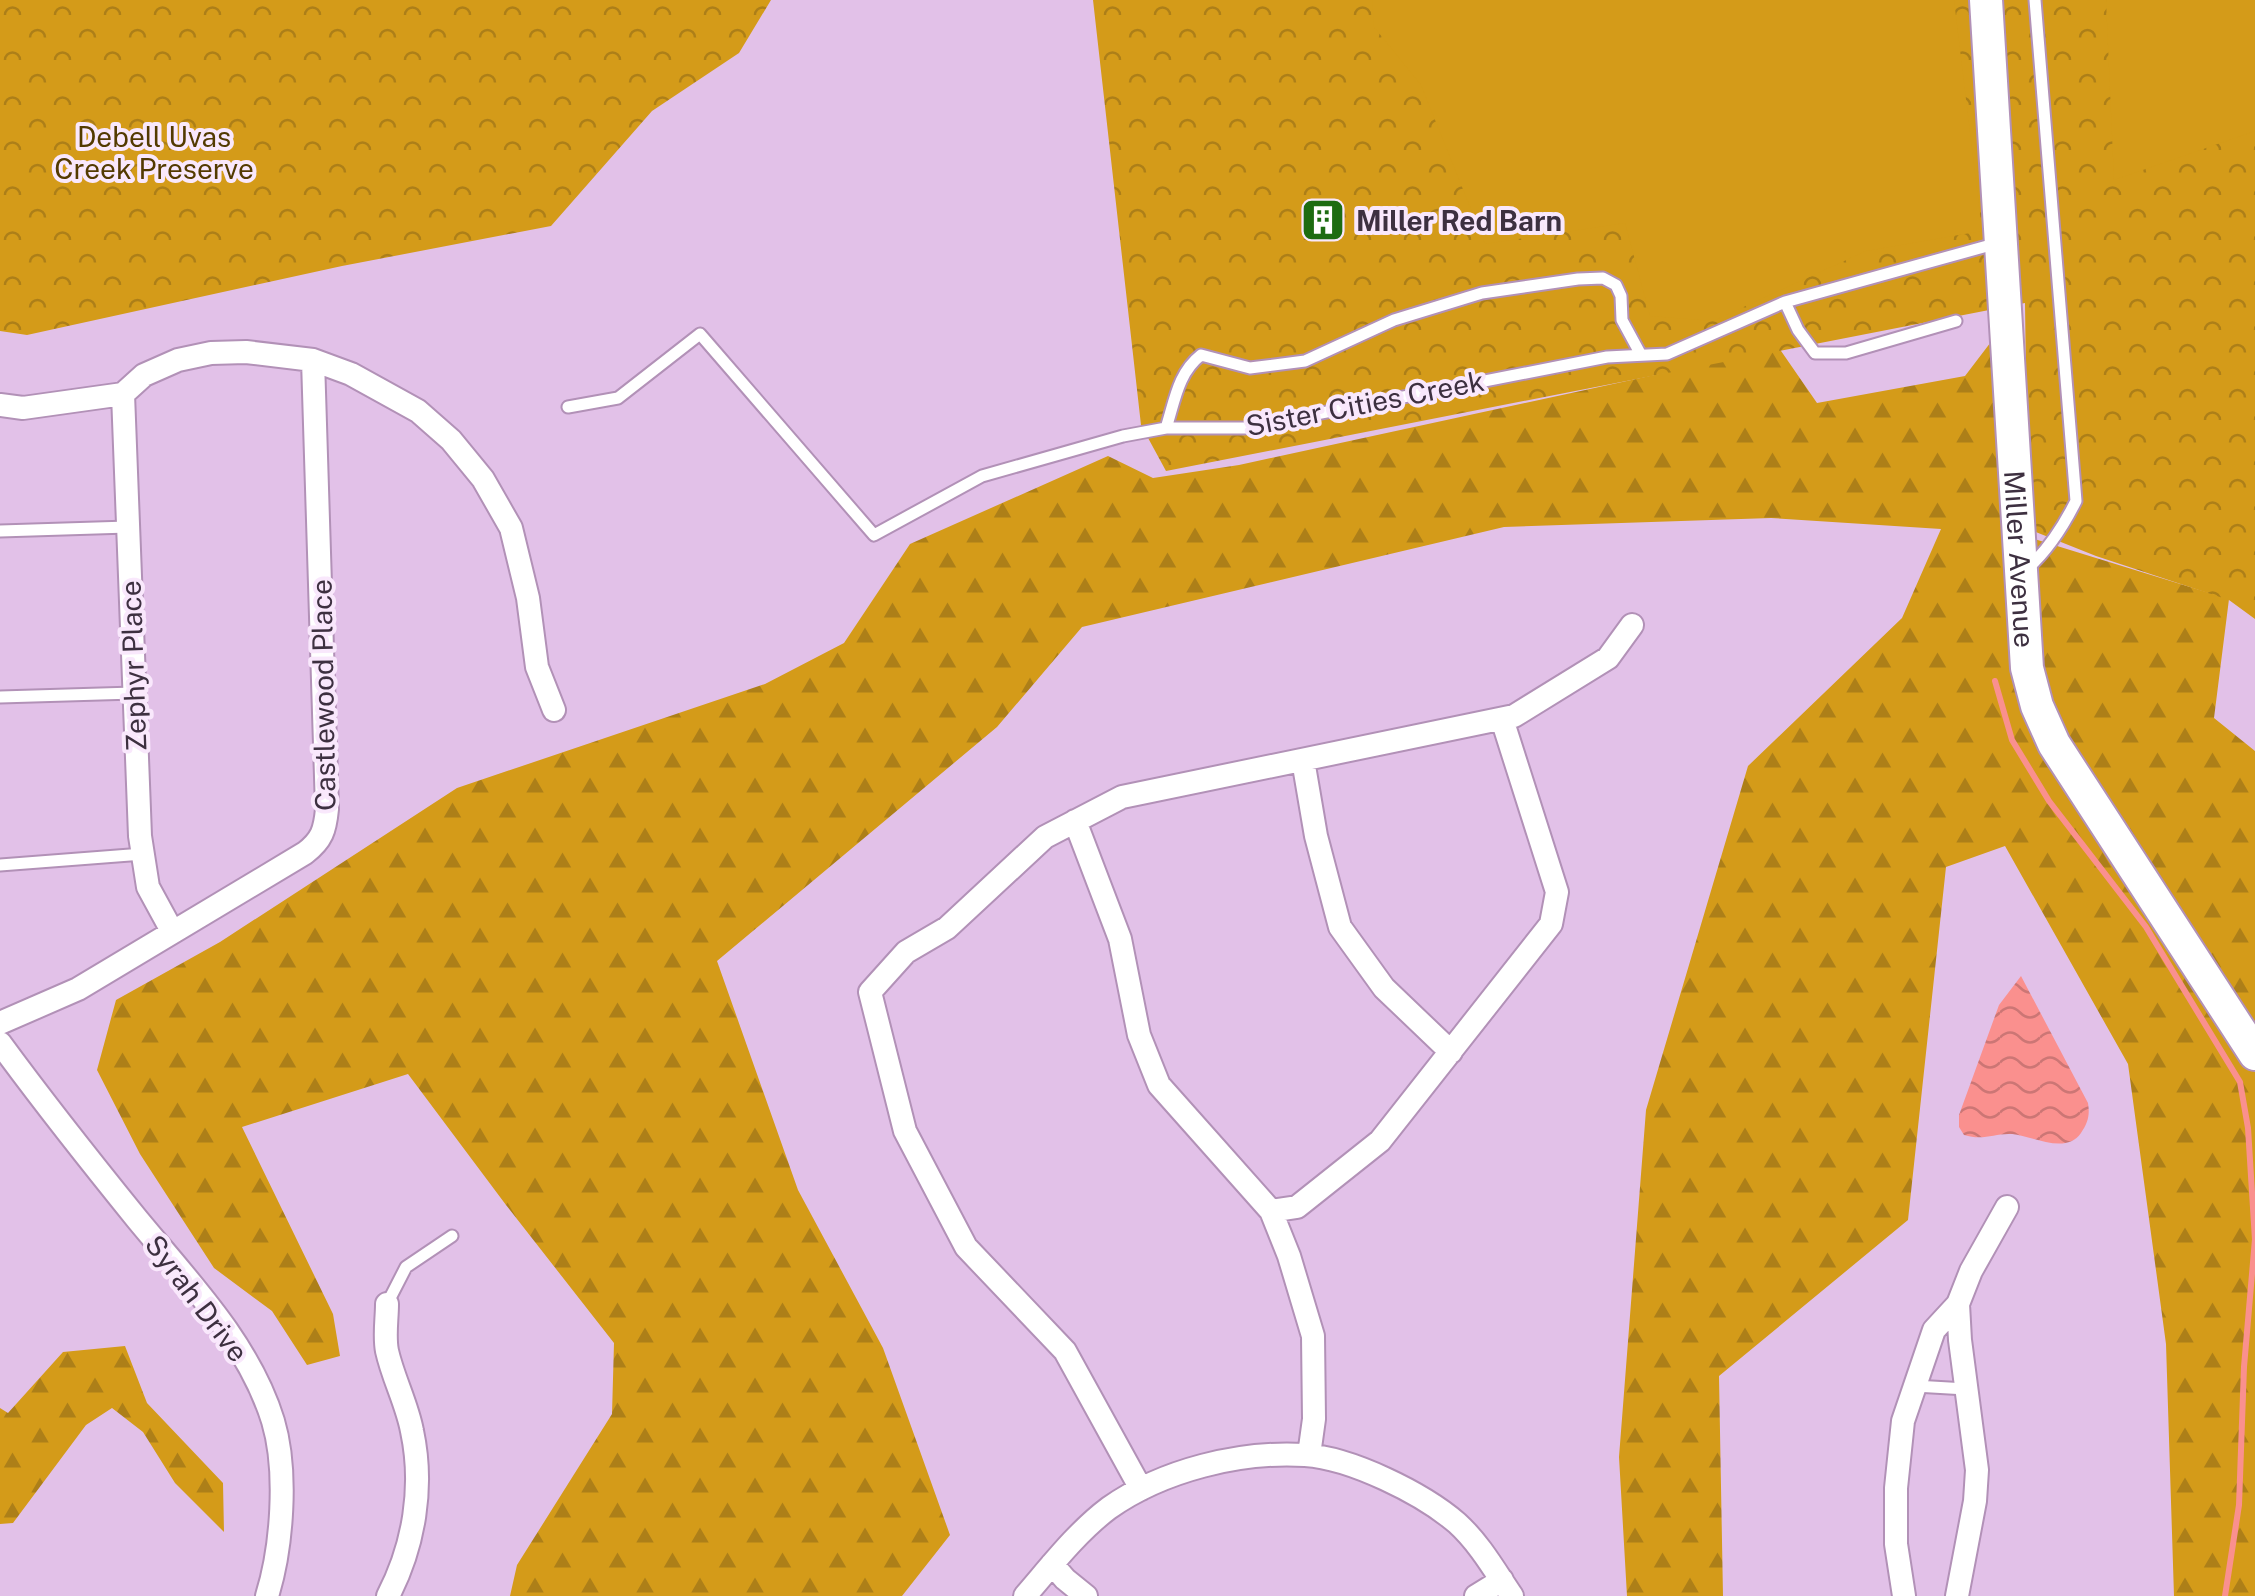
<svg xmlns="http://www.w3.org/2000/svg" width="2255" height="1596" font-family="'Public Sans',sans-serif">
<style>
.forest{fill:url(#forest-firs)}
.park{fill:url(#park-crowns)}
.garden{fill:#d49b19}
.water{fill:url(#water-waves)}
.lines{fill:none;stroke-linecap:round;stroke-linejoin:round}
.stream{stroke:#fa908e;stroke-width:6}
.lane-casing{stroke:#b291b7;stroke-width:15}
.street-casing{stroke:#b291b7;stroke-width:26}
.secondary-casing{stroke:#b291b7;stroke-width:36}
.lane{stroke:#fff;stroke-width:11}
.street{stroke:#fff;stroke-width:22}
.secondary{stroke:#fff;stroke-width:32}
.labels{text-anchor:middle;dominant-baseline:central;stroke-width:8;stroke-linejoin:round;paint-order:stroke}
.park-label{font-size:28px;fill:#533a00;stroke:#f9e8fc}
.poi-label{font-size:28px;font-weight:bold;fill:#3d3040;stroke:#f9e8fc;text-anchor:start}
.street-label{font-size:28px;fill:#3d3040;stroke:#f9e8fc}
</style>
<defs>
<pattern id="forest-firs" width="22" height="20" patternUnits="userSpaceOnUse" patternTransform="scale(2.5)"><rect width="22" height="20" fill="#d49b19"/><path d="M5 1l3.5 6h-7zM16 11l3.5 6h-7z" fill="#ad7f18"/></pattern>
<pattern id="park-crowns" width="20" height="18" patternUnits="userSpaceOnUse" patternTransform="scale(2.5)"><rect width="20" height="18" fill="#d49b19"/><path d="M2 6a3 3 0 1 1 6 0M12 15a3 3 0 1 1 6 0" fill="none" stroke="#ad7f18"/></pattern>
<pattern id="water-waves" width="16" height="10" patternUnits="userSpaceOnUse" patternTransform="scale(2.5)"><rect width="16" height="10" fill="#fa908e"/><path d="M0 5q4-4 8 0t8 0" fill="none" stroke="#cc7675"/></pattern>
</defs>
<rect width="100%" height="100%" fill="#e2c1e8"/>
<!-- forest -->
<path class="forest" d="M1997 334 2002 529 2229 599 2214 718 2255 751V1596H2174L2166 1344 2128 1064 2005 846 1946 867 1908 1220 1719 1376 1723 1596H1627L1619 1457 1646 1110 1748 766 1902 618 1941 529 1771 518 1504 527 1082 627 997 727 717 961 798 1190 883 1348 950 1535 902 1596H510L517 1565 612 1414 614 1343 506 1205 408 1074 242 1127 333 1314 340 1356 307 1365 272 1311 214 1268 140 1154 97 1070 116 1000 220 942 457 788 765 684 844 643 910 544 1108 456 1153 478 1239 465 1779 348 1817 403 1965 376Z
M125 1346 147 1403 223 1483 224 1532 175 1483 143 1432 112 1408 86 1425 13 1523 0 1524V1408L8 1413 63 1352Z"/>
<!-- park -->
<path class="park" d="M0 0H771L739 53 652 111 551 226 342 266 27 335 0 331Z
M1093 0H2255V619L2229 600 2096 556 2028 529 2025 303 1166 471 1141 425Z"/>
<!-- garden -->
<path class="garden" d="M1372 0H1954L1982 231 1866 251 1713 321 1650 316 1625 223 1485 244 1421 85 1374 27Z
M2106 0H2255V131L2114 180Z"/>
<!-- water -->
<path class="water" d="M2021 976 2088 1103C2090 1115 2088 1123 2081 1133 2066 1155 2033 1136 2012 1134 1994 1133 1984 1141 1964 1135L1959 1127V1115L1999 1005Z"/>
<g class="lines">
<!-- stream -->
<path class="stream" d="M1995 681 2012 740 2049 801 2146 927 2240 1082 2248 1128 2255 1240
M2225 1596 2239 1505 2244 1367 2255 1239"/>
<defs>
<path id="lane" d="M1785 302 1798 330 1815 353H1846L1956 321
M568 407 618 398 700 334 874 535 982 476 1123 436 1166 428H1245L1607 357 1667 354 1785 302 1998 243
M1166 428C1175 400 1178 373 1201 355L1250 368 1305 361 1394 320 1482 293 1578 279 1603 278 1616 285 1621 296 1622 320 1641 355
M0 531 128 527
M2028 568C2049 549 2063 527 2076 501L2035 0
M0 697 134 693
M0 865 143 854
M387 1304 406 1267 452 1236
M1915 1386 1966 1389"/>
<path id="street" d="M123 394 140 836 148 887 172 931
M0 405 23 408 123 394 144 375 178 360 211 353 246 352 313 360 351 374 418 411 451 440 483 479 511 528 528 598 537 667 554 710
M1303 760 1316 836 1340 927 1384 988 1451 1052
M1075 821 1120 939 1139 1035 1159 1085 1271 1211 1297 1207 1380 1141 1551 924 1557 892 1502 719
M0 1023 78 989 305 853C322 840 325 830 327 809L313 360
M0 1043C44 1103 90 1161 137 1219 188 1281 249 1343 273 1421 288 1471 282 1548 267 1596
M1271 1211 1289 1256 1313 1336 1314 1419 1309 1455
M387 1304C387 1319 384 1336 387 1351 393 1378 407 1404 412 1431 424 1487 414 1546 388 1596
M1141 1489 1065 1351 966 1247 905 1131 870 992 906 952 947 928 1045 837 1122 797 1514 716 1608 658 1632 625
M1052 1564 1065 1579 1086 1596
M1025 1596C1051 1566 1077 1532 1109 1508 1163 1470 1240 1451 1305 1455 1351 1458 1422 1493 1457 1523 1480 1544 1495 1571 1512 1596
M1476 1596 1502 1580
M1904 1596 1896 1544V1488L1903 1421 1934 1330 1958 1304 1971 1271 2007 1207
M1957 1596 1975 1501 1977 1470 1960 1340 1958 1304"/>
<g id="secondary">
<path id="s1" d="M1986 0 2027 668 2037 706 2054 744 2255 1054"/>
</g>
</defs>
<!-- lane casing -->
<use href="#lane" class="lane-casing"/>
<!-- street casing -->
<use href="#street" class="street-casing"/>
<!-- secondary casing -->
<use href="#secondary" class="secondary-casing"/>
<!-- lane -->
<use href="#lane" class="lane"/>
<!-- street -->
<use href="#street" class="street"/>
<!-- secondary -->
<use href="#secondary" class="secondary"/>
</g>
<!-- icons -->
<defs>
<symbol id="building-square" viewBox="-11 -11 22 22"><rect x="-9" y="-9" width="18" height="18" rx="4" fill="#1d6c11" stroke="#f9e8fc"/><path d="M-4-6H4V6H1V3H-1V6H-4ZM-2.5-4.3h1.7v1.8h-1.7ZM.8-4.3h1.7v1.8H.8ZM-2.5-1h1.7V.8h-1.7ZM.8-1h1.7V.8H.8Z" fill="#fff"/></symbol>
</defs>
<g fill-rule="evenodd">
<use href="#building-square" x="1298" y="195" width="50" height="50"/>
</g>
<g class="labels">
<!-- park labels -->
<g class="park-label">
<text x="154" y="136">Debell Uvas<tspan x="154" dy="32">Creek Preserve</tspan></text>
</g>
<!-- poi labels -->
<g class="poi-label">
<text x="1356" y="220">Miller Red Barn</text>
</g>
<!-- street labels -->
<g class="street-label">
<text transform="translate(1365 403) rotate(-11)">Sister Cities Creek</text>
<text stroke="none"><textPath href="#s1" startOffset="560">Miller Avenue</textPath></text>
<text transform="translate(133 666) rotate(-92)">Zephyr Place</text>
<text transform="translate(323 695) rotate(-91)">Castlewood Place</text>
<text transform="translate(197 1298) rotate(53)">Syrah Drive</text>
</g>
</g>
</svg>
